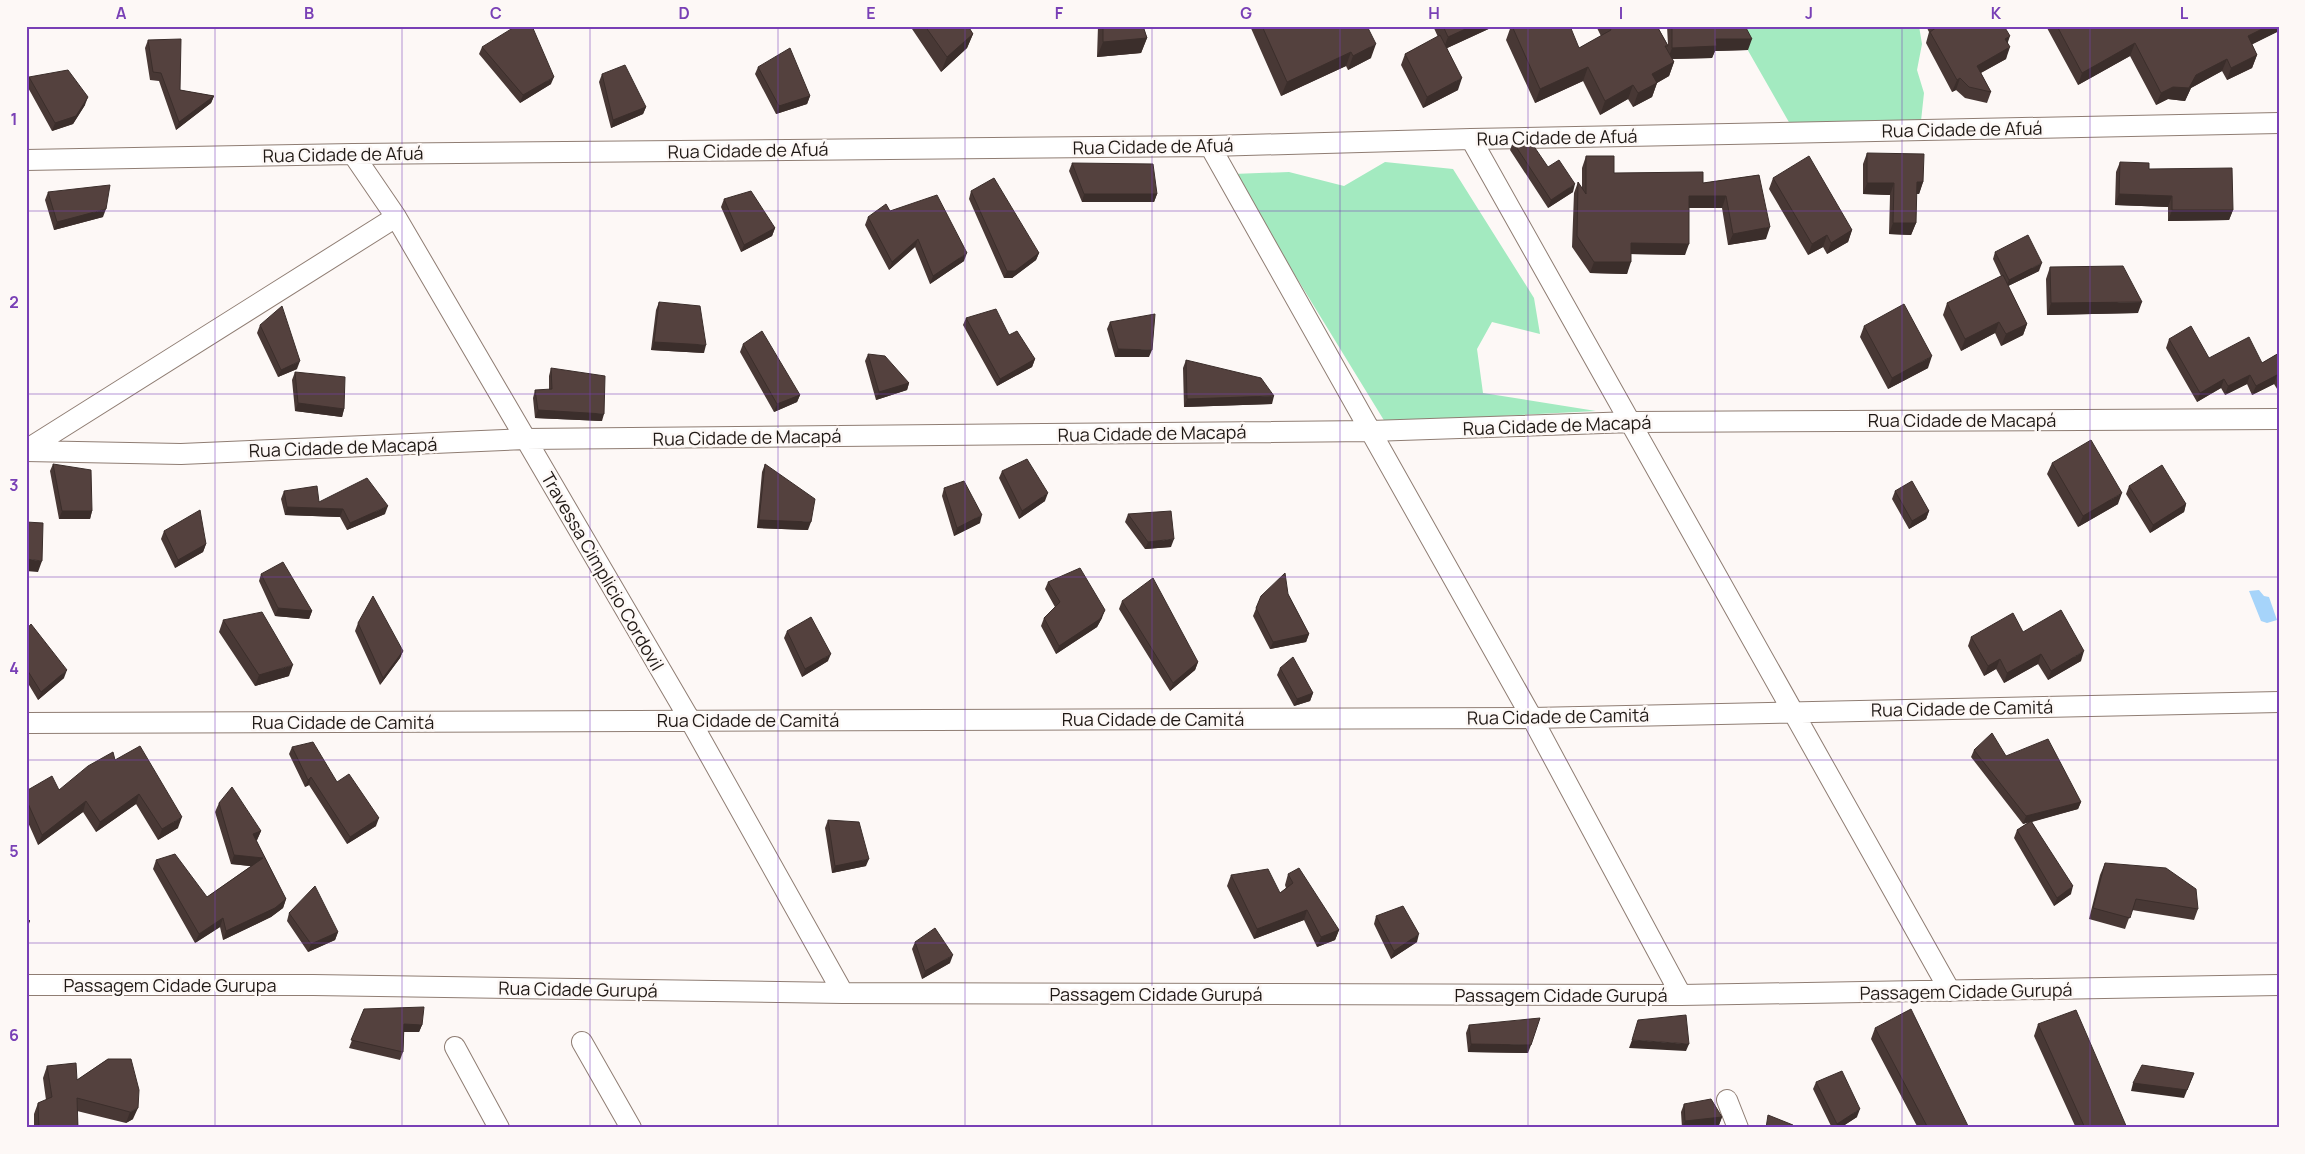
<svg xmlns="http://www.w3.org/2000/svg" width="2305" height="1154" font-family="Manrope,sans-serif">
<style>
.green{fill:#a3eac0}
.water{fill:#a6d4fa}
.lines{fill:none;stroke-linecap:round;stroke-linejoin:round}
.minor-casing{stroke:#8f7d73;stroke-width:22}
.minor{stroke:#fff;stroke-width:20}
.wall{fill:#483835}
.shaded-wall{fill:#3b2e2b}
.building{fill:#54413e;stroke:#3b2e2b}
.grid{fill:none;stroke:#7940b6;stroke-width:1;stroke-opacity:0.55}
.labels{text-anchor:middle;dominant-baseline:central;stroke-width:5;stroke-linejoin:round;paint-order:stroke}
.street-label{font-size:18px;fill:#201915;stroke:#fdf8f6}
.neatline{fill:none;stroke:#7940b6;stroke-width:2}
.grid-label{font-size:16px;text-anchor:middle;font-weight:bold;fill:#7940b6}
</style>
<rect width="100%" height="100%" fill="#fdf8f6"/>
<!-- green -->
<path class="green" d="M1734 26H1919L1922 44 1917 70 1924 93 1921 121 1790 124Z
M1385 162 1453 169 1534 298 1540 334 1492 322 1477 349 1483 393 1596 411 1385 422 1233 174 1289 172 1344 186Z"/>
<!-- water -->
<path class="water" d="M2259 590 2264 596 2269 597 2277 620 2267 623 2261 621 2249 591Z"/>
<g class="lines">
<defs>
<path id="minor" d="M1471 139C1632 422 1789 708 1950 991
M1210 146 1532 718 1681 995
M353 154 396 217 690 720 843 993
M26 160 353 154 1210 146 1471 139 2279 123
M26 450 396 217
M26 451 181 454 525 439 1371 431 1632 422 2279 419
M26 723 1532 718 2279 702
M26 985H313L843 993 1681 995 2279 985
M582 1042 631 1128
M455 1047 499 1128
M1727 1100 1738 1128"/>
</defs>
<!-- minor casing -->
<use href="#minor" class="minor-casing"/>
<!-- minor -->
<use href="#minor" class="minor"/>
</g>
<!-- wall -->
<path class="wall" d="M910 26H968L973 34 967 48 941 72Z
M1098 26H1143L1147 38 1141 53 1097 57Z
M1250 26H1367L1371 58 1348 70 1346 66 1281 96Z
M1433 26H1495L1447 48 1458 90 1423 108 1401 65 1405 54 1438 37Z
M1511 26 1579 48 1601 36 1596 26H1657L1668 45 1667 26H1745L1748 50 1715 51 1712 58 1672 59 1674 62 1669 76 1657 83 1652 97 1633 107 1628 99 1600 115 1583 81 1535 103 1506 40Z
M1926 26H2004L2008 43 2006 59 1981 73 1991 92 1987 103 1965 98 1956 90 1952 92 1926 43 1929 32Z
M2047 26H2279V31L2252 44 2257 55 2252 68 2227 80 2222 71 2191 88 2185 101 2168 99 2156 105 2130 56 2078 85 2047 28Z
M148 40 180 90 214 96 211 103 176 130 159 81 150 80 145 48Z
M482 47 551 84 520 103 479 54Z
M758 67 810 96 807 104 776 114 755 74Z
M602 74 646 107 643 114 611 128 599 82Z
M29 77 85 105 73 124 52 131 26 84Z
M1513 142 1548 167 1573 192 1548 208 1510 150Z
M1867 153 1923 182 1919 194H1916V223L1911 235 1889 234 1890 195 1863 194V164Z
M1586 156 1614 173 1703 183 1759 175 1766 239 1728 245 1722 208H1689L1685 255 1631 254 1627 274 1590 273 1572 247 1574 193 1578 182 1582 188V168Z
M2120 162 2149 169 2233 210 2229 220 2168 221V207L2115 205 2116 172Z
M1072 163 1157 194 1154 202H1082L1069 171Z
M1773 178 1852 230 1848 242 1827 254 1823 247 1808 255 1769 189Z
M971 191 1039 253 1036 260 1012 278H1004L969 199Z
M48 192 103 217 54 230 45 200Z
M724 199 775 228 772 236 741 252 721 207Z
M890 211 964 261 930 284 915 247 889 270 865 225 868 217Z
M1995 252 2039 271 2008 286 2027 324 2023 335 2001 346 1995 333 1961 351 1943 315 1947 303 2001 276 1993 259Z
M2050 267 2138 313 2047 315 2046 279Z
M659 302 704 353 651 350 656 310Z
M966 318 1009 335 1035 359 1032 367 997 386 963 325Z
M1110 322 1149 357H1115L1107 329Z
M260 325 297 369 278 377 257 333Z
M1864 326 1928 368 1888 389 1860 337Z
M2169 339 2209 358 2262 363 2279 353V392L2274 384 2252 395 2247 384 2225 395 2221 388 2197 402 2166 348Z
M743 344 800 395 797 402 774 412 740 352Z
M868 354 909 383 907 390 876 400 865 361Z
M1186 360 1272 404 1184 407 1183 368Z
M551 368 602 421 535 418 533 398 535 390H549V376Z
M295 372 344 409 342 417 295 411 292 380Z
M2052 463 2118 504 2078 527 2047 474Z
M53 464 92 511 90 519H59L50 471Z
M765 464 808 530 757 528 762 472Z
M1002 471 1045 501 1019 519 999 478Z
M2129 486 2186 504 2184 512 2150 533 2126 494Z
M944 488 980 523 954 536 942 496Z
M284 491 319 502 385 514 347 530 340 517 285 515 281 499Z
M1895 491 1929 511 1926 519 1909 529 1892 499Z
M1128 514 1171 547 1145 549 1125 522Z
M164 531 206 544 203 552 175 568 161 539Z
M261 574 312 611 309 619 275 616 259 581Z
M1048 582 1102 618 1097 627 1056 654 1041 626 1044 618 1055 607 1045 589Z
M1288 594 1309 634 1306 642 1270 649 1253 616 1261 596Z
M1122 601 1198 662 1195 670 1170 691 1119 609Z
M223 620 289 676 255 686 219 632Z
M358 623 403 651 400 658 380 685 355 631Z
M26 630 64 678 38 700 26 680Z
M787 631 828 661 802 677 784 638Z
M2023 632 2081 661 2048 680 2038 664 2004 683 1996 669 1984 676 1968 646 1971 637Z
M1280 668 1313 693 1310 701 1294 706 1277 675Z
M292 747 376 826 347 844 309 785 305 787 289 754Z
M1974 750 2006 756 2081 802 2078 809 2032 822 2071 894 2054 906 2014 838 2017 830 2029 822 2023 824 1971 757Z
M115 760 178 828 158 840 136 804 96 832 83 812 38 845 26 818V791L59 790Z
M219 803 261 831 257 840H256L286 899 283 908 271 917 223 940 220 927 195 943 153 869 156 860 207 897 251 866 231 864 215 812Z
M828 820 866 866 832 873 825 828Z
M2105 863 2198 909 2194 920 2132 910 2125 929 2089 919 2100 875Z
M1288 874 1339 930 1335 940 1317 947 1304 920 1254 939 1227 886 1231 875 1280 893 1286 888 1285 885Z
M289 913 338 932 335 940 308 952 287 921Z
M1376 916 1417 942 1391 959 1374 924Z
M915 942 950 963 922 979 912 949Z
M364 1009 422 1025 419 1032H404L403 1052 400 1060 349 1048Z
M2038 1024 2127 1128H2076L2034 1036Z
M1469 1025 1528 1053 1468 1052 1466 1033Z
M1875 1028 1969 1128H1918L1871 1039Z
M108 1059 133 1119 126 1123 77 1111 78 1128H34V1114L38 1103 46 1100 43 1078 47 1066 77 1080Z
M1816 1082 1857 1117 1840 1128H1832L1813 1089Z
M1684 1104 1722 1117 1719 1125 1691 1128H1682L1681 1112Z"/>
<!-- shaded-wall -->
<path class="shaded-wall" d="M1472 26H1495L1443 50 1448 37Z
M2268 26H2279V31L2243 49 2248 36Z
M973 34 967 48 941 72 947 57Z
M2010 36 2006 48 2005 39Z
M1147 38 1141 53 1097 57 1103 42Z
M1716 39H1752L1748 50 1715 51 1712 58 1668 59 1672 48Z
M2135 43 2130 56 2078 85 2082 73Z
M1376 44 1371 58 1348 70 1353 56Z
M2010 47 2006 59 1973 77 1977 66Z
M1351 52 1346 66 1281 96 1287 82Z
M2257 55 2252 68 2227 80 2231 68Z
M2227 59 2222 71 2191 88 2185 101 2168 99 2156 105 2161 93Z
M1674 62 1669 76 1648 88 1652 74Z
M1588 67 1583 81 1535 103 1540 89Z
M554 77 551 84 520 103 523 95Z
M1462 78 1458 90 1423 108 1427 97Z
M1960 78 1956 90 1952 92 1957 80Z
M1657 83 1652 97 1633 107 1638 93Z
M1633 85 1628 99 1600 115 1605 101Z
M214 96 211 103 176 130 179 122Z
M810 96 807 104 776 114 779 106Z
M88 97 85 105 73 124 52 131 55 123Z
M646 107 643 114 611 128 613 120Z
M1917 182H1923L1919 194 1912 193Z
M1867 183H1894L1890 195 1863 194Z
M1575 184 1573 192 1548 208 1551 200Z
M1084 194H1157L1154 202H1082Z
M2119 194 2172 196 2168 207 2115 205Z
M1689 196H1726L1722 208H1685Z
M106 209 103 217 54 230 57 222Z
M2172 210H2233L2229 220 2168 221Z
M1893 223H1916L1911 235 1889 234Z
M1770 227 1766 239 1728 245 1733 234Z
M775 228 772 236 741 252 744 245Z
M1852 230 1848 242 1827 254 1831 243Z
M1827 235 1823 247 1808 255 1812 244Z
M918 239 915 247 889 270 892 262Z
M1631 243 1689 244 1685 255 1627 254Z
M967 253 964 261 930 284 933 276Z
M1039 253 1036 260 1012 278H1004L1007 271Z
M1594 262H1631L1627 274 1590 273Z
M2042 263 2039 271 2006 287 2009 280Z
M2142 302 2138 313 2047 315 2051 303Z
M1999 322 1995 333 1961 351 1965 339Z
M2027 324 2023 335 2001 346 2006 334Z
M654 342 706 345 704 353 651 350Z
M1118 349 1152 350 1149 357H1115Z
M1932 356 1928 368 1888 389 1892 378Z
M1035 359 1032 367 997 386 1000 379Z
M300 361 297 369 278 377 281 370Z
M2250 375 2247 384 2225 395 2228 386Z
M2277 375 2274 384 2252 395 2256 386Z
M2224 379 2221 388 2197 402 2200 393Z
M909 383 907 390 876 400 879 392Z
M800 395 797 402 774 412 777 404Z
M1274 396 1272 404 1184 407 1187 399Z
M298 403 344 409 342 417 295 411Z
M538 410 604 414 602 421 535 418Z
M1048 493 1045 501 1019 519 1022 511Z
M2122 493 2118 504 2078 527 2083 516Z
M2186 504 2184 512 2150 533 2153 525Z
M388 506 385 514 347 530 350 523Z
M287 507 343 509 340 517 285 515Z
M62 511H92L90 519H59Z
M1929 511 1926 519 1909 529 1912 521Z
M982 515 980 523 954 536 957 528Z
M759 520 811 522 808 530 757 528Z
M1174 539 1171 547 1145 549 1148 542Z
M206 544 203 552 175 568 178 560Z
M26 559 42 561 38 572 26 571Z
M278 608 312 611 309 619 275 616Z
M1105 610 1102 618 1097 627 1056 654 1059 646Z
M1309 634 1306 642 1270 649 1273 642Z
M403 651 400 658 380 685 383 678Z
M2084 651 2081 661 2048 680 2051 671Z
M831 654 828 661 802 677 805 669Z
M2041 654 2038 664 2004 683 2007 673Z
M2000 659 1996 669 1984 676 1988 666Z
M1198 662 1195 670 1170 691 1173 683Z
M293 665 289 676 255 686 259 675Z
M67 670 64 678 38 700 41 692Z
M1313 693 1310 701 1294 706 1297 699Z
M311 777 309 785 305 787 308 780Z
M139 794 136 804 96 832 100 822Z
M86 801 83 812 38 845 42 835Z
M2081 802 2078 809 2023 824 2026 816Z
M182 817 178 828 158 840 162 829Z
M379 818 376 826 347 844 350 837Z
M261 831 257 840 249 843 253 834Z
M234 855 263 858 259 867 231 864Z
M869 859 866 866 832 873 835 866Z
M2073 886 2071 894 2054 906 2057 898Z
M286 899 283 908 271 917 223 940 226 931Z
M1307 910 1304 920 1254 939 1257 929Z
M223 918 220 927 195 943 199 934Z
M30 921 27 929 26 930V924Z
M1339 930 1335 940 1317 947 1321 937Z
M338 932 335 940 308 952 311 944Z
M1419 934 1417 942 1391 959 1394 951Z
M953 955 950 963 922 979 925 971Z
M404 1024 422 1025 419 1032H401Z
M1632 1040 1689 1044 1686 1051 1629 1048Z
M1471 1044 1531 1045 1528 1053 1468 1052Z
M2194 1073 2184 1098 2131 1091 2133 1083Z
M138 1108 133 1119 126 1123 130 1112Z
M1860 1109 1857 1117 1840 1128H1836L1837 1124Z
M1722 1117 1719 1125 1691 1128H1682L1685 1121Z"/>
<!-- building -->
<path class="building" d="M516 26H532L554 77 523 95 482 47Z
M925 26H968L973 34 947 57Z
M1103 26H1143L1147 38 1103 42Z
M1262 26H1367L1376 44 1353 56 1351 52 1287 82Z
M1443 26H1472L1448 37Z
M1512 26H1570L1579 48 1611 30 1609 26H1657L1668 46H1665L1674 62 1652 74 1657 83 1638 93 1633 85 1605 101 1588 67 1540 89Z
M1672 26H1745L1752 39H1716L1717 46 1672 48Z
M1937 26H2004L2010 36 2005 39 2010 47 1977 66 1991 92 1969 87 1960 78 1957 80 1930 32 1937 27Z
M2057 26H2268L2248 36 2257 55 2231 68 2227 59 2196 75 2189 88 2173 87 2161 93 2135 43 2082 73Z
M1440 35 1462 78 1427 97 1405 54Z
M181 39 180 90 214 96 179 122 161 73 153 72 148 40Z
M790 48 810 96 779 106 758 67Z
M625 65 646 107 613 120 602 74Z
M68 70 88 97 76 116 55 123 29 77Z
M1513 142H1531L1548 167 1559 160 1575 184 1551 200Z
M1867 153 1924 154 1923 182H1917L1916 223H1893L1894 183H1867Z
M1586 156H1614V173L1703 172V183L1759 175 1770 227 1733 234 1726 196H1689V244L1631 243V262H1594L1577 236 1578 182 1586 194Z
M1809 156 1852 230 1831 243 1827 235 1812 244 1773 178Z
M2120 162 2149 163V169L2232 168 2233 210H2172V196L2119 194Z
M1072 163 1153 164 1157 194H1084Z
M994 178 1039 253 1015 271H1007L971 191Z
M110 185 106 209 57 222 48 192Z
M751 191 775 228 744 245 724 199Z
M937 195 967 253 933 276 918 239 892 262 868 217 886 204 890 211Z
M2028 235 2042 263 2009 280 1995 252Z
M2123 266 2142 302 2051 303 2050 267Z
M2003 275 2027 324 2006 334 1999 322 1965 339 1947 303Z
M659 302 700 306 706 345 654 342Z
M1904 304 1932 356 1892 378 1864 326Z
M282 306 300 361 281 370 260 325Z
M996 309 1009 335 1017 331 1035 359 1000 379 966 318Z
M1155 314 1152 350 1118 349 1110 322Z
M2191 326 2209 358 2249 337 2262 363 2279 353V378L2277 375 2256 386 2250 375 2228 386 2224 379 2200 393 2169 339Z
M762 331 800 395 777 404 743 344Z
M868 354 885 356 909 383 879 392Z
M1186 360 1261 378 1274 396 1187 399Z
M551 368 605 376 604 414 538 410 535 390 552 389Z
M295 372 345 377 344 409 298 403Z
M2091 440 2122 493 2083 516 2052 463Z
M1027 459 1048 493 1022 511 1002 471Z
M53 464 91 470 92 511H62Z
M765 464 815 499 811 522 759 520Z
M2162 465 2186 504 2153 525 2129 486Z
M367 478 388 506 350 523 343 509 287 507 284 491 317 486 319 502Z
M964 481 982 515 957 528 944 488Z
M1912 481 1929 511 1912 521 1895 491Z
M200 510 206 544 178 560 164 531Z
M1171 511 1174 539 1148 542 1128 514Z
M26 522 43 523 42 561 26 559Z
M283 562 312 611 278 608 261 574Z
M1080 568 1105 610 1100 619 1059 646 1044 618 1060 602 1048 582Z
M1285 573 1288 594 1309 634 1273 642 1256 608 1261 596Z
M1153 578 1198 662 1173 683 1122 601Z
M373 596 403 651 383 678 358 623Z
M2061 610 2084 651 2051 671 2041 654 2007 673 2000 659 1988 666 1971 637 2013 613 2023 632Z
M262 612 293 665 259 675 223 620Z
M811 617 831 654 805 669 787 631Z
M31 624 67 670 41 692 26 668V630Z
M1293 657 1313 693 1297 699 1280 668Z
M1992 733 2006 756 2048 739 2081 802 2026 816 1974 750Z
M313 742 337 782 349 774 379 818 350 837 311 777 308 780 292 747Z
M140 746 182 817 162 829 139 794 100 822 86 801 42 835 26 799V791L52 776 59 790 88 766 113 752 115 760Z
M232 787 261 831 253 834 286 899 275 908 226 931 223 918 199 934 156 860 175 854 207 897 263 858 234 855 219 803Z
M828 820 859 822 869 859 835 866Z
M2031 821 2073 886 2057 898 2017 830Z
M2105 863 2166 868 2196 889 2198 909 2136 899 2130 918 2093 908Z
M1299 868 1339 930 1321 937 1307 910 1257 929 1231 875 1268 869 1280 893 1293 883 1288 874Z
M315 886 338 932 311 944 289 913Z
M1403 906 1419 934 1394 951 1376 916Z
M26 917 30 921 26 924Z
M935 928 953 955 925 971 915 942Z
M424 1007 422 1025 404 1024 403 1052 351 1040 364 1009Z
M1911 1009 1969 1128H1928L1875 1028Z
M2076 1010 2127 1128H2085L2038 1024Z
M1686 1015 1689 1044 1632 1040 1638 1020Z
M1540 1018 1531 1045 1471 1044 1469 1025Z
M108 1059H131L139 1090 138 1108 130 1112 77 1098 78 1128H39L38 1103 52 1097 47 1066 76 1063 77 1080Z
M2142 1065 2194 1073 2187 1090 2133 1083Z
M1842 1071 1860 1109 1837 1124 1816 1082Z
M1711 1099 1722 1117 1685 1121 1684 1104Z
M1768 1115 1793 1125 1794 1128H1766Z"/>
<!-- grid -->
<path class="grid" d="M215 26V1128M402 26V1128M590 26V1128M778 26V1128M965 26V1128M1152 26V1128M1340 26V1128M1528 26V1128M1715 26V1128M1902 26V1128M2090 26V1128M26 211H2279M26 394H2279M26 577H2279M26 760H2279M26 943H2279"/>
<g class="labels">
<!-- street labels -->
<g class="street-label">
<text transform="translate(1962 129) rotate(-1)">Rua Cidade de Afuá</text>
<text transform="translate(1557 137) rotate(-1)">Rua Cidade de Afuá</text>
<text transform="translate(1153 146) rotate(-1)">Rua Cidade de Afuá</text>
<text transform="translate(748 150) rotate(-1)">Rua Cidade de Afuá</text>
<text transform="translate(343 154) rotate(-1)">Rua Cidade de Afuá</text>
<text x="1962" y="420">Rua Cidade de Macapá</text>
<text transform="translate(1557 425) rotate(-2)">Rua Cidade de Macapá</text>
<text transform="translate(1152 433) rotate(-1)">Rua Cidade de Macapá</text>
<text transform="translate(747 437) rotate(-1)">Rua Cidade de Macapá</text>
<text transform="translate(343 447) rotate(-2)">Rua Cidade de Macapá</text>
<text transform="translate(603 571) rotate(60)">Travessa Cimplicio Cordovil</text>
<text transform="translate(1962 708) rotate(-1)">Rua Cidade de Camitá</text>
<text transform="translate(1558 716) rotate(-1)">Rua Cidade de Camitá</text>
<text x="1153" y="719">Rua Cidade de Camitá</text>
<text x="748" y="720">Rua Cidade de Camitá</text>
<text x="343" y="722">Rua Cidade de Camitá</text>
<text x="170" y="985">Passagem Cidade Gurupa</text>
<text transform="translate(578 989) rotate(1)">Rua Cidade Gurupá</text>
<text transform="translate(1966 991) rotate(-1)">Passagem Cidade Gurupá</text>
<text x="1156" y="994">Passagem Cidade Gurupá</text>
<text x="1561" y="995">Passagem Cidade Gurupá</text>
</g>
</g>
<!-- border -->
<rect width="2305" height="1154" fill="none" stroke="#fdf8f6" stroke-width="55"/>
<rect x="28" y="28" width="2250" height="1098" class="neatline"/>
<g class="grid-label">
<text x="121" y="19">A</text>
<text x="309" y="19">B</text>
<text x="496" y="19">C</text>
<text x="684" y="19">D</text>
<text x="871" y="19">E</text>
<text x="1059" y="19">F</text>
<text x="1246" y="19">G</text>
<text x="1434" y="19">H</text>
<text x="1621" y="19">I</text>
<text x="1809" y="19">J</text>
<text x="1996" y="19">K</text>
<text x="2184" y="19">L</text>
<text x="14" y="125">1</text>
<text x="14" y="308">2</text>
<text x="14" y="491">3</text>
<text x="14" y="674">4</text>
<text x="14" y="857">5</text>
<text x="14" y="1041">6</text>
</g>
</svg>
